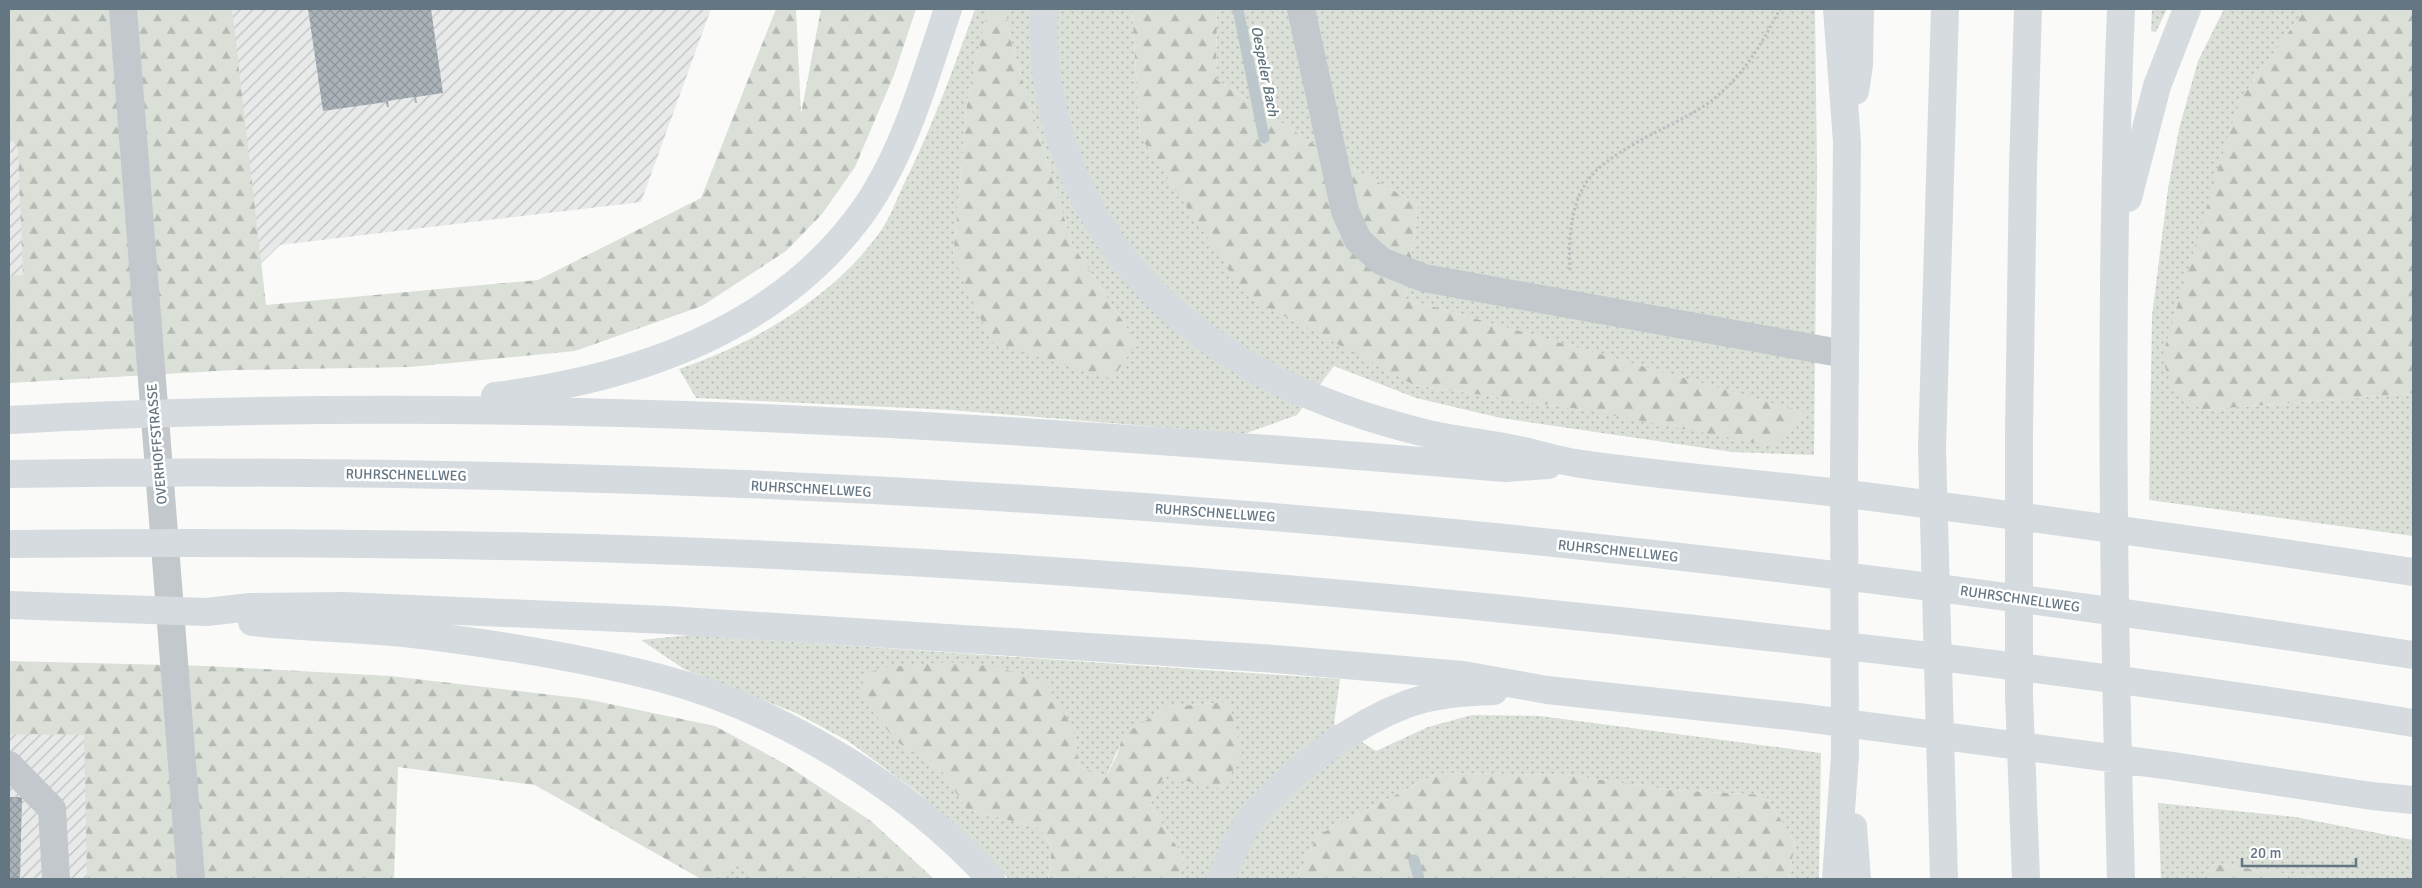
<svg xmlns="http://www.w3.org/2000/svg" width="2422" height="888" font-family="Signika,sans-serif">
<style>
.industrial{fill:url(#industrial-furrows)}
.grass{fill:url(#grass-dots)}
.forest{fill:url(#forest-firs)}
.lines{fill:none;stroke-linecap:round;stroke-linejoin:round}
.stream{stroke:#bbc7cb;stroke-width:11}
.building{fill:url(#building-cross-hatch)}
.path{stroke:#bbbfc2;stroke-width:3;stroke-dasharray:2.5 2.5;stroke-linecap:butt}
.minor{stroke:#c3c8cc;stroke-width:28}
.highway{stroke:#d6dbdf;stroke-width:28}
.labels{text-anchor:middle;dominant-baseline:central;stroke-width:5;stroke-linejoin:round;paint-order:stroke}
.street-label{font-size:14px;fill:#657683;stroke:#fff}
.water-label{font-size:15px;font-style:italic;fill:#60757c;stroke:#fff}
</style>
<defs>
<pattern id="industrial-furrows" width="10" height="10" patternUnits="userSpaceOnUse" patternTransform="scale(1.25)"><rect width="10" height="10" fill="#e8e9e9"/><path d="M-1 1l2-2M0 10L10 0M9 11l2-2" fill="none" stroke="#c0c1c2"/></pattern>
<pattern id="grass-dots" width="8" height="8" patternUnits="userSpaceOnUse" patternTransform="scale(1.25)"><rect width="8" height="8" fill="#dadfd7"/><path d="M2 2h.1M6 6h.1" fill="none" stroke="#b4b9b4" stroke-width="1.8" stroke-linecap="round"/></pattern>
<pattern id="forest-firs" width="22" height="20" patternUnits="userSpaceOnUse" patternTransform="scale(1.25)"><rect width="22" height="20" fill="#dadfd7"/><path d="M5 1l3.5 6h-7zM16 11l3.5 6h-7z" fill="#b4b9b4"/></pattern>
<pattern id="building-cross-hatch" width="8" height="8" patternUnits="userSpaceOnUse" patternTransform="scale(1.25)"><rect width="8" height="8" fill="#aab3b9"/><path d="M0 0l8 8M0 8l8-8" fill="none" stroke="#8e969c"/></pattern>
</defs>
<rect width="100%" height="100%" fill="#fafaf8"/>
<!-- industrial -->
<path class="industrial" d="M9 9H711L641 202 280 245 164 359 9 368Z
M9 723 100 724 112 879H9Z"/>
<!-- grass -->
<path class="grass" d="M975 9H988L968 95 953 258 1137 343 1072 244 1011 42 1005 9H1132L1140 136 1414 385 1584 410 1806 413 1406 299 1418 204 1336 159 1216 79 1217 9H1815L1817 172 1814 455 1732 452 1501 418 1416 398 1334 366 1297 415 1244 434 951 410 696 398 679 369C754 344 837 295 882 229 890 217 896 201 902 188 931 130 953 70 975 9Z
M2152 9H2167L2156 32 2151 31Z
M2224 9H2305L2238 103 2203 410 2413 393V536L2149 500 2152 316 2168 189 2179 129 2198 61Z
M690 635 1340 679 1334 724 1376 751 1428 727 1472 715 1540 716 1821 753 1819 879H1789L1795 842 1765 795 1672 790 1567 775 1438 773 1318 835 1296 879H1180L1184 858 1150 804 1164 776 1229 702 1167 707 1124 735 1106 777 1079 766 1075 732 896 741 944 773 966 809 1039 828 1052 847 1048 879H1009L920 794 848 741 796 713 684 669 641 640Z
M2158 803 2295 817 2413 840V879H2328L2214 864 2200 879H2161Z
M735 863 757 879H715Z"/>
<!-- forest -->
<path class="forest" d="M9 9H232L266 305 538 280 701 198 776 9H796L801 114 821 9H916L894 75 855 167 822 214 786 251 702 306 575 351 410 367 235 370 9 383V276L23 275 18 149 9 135Z
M988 9H1005L1011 42 1072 244 1137 343 1112 379 992 343 953 258 968 95Z
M1132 9H1217L1216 79 1336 159 1418 204 1406 299 1807 413 1773 446 1584 410 1414 385 1245 295 1140 136Z
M2305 9H2413V393L2203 410 2174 394 2162 357 2238 103Z
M9 661 207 666 390 676 586 699 715 726 785 764 871 821 934 879H757L735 863 715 879H701L535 785 398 767 394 879H87L84 735 9 734Z
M948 662 998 667 1046 683 1075 732 1079 766 1106 777 1117 755 1123 735 1167 707 1229 702 1242 754 1223 789 1164 776 1150 804 1184 858 1180 879H1048L1052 847 1039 828 966 809 944 773 896 741 861 697 862 674 888 667Z
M1438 773 1567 775 1672 790 1765 795 1795 842 1789 879H1296L1318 835Z
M2214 864 2328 879H2200Z"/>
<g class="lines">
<!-- stream -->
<path class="stream" d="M1238 9 1264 138
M1414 860 1419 879"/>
</g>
<!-- building -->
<path class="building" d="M308 9H431L443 93 416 97 417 103H415L414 97 388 101 389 107H387L386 102 323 111Z
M9 797H22L20 879H9Z"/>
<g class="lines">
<!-- path -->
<path class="path" d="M1570 270C1568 235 1571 192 1599 168 1616 153 1644 138 1664 128 1686 117 1710 105 1727 87 1750 65 1765 37 1780 9"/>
<!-- minor -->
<path class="minor" d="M123 9 191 879
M1301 9 1345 211 1358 240 1381 261 1424 278 1845 354
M9 765 52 809 56 879"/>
<!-- highway -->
<path class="highway" d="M1044 9C1040 73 1056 141 1085 198 1154 333 1287 400 1429 434 1456 440 1483 443 1509 448 1533 452 1557 461 1581 464 1672 477 1765 484 1856 495 2042 519 2228 544 2413 572
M2121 9C2109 299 2113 589 2121 879
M1855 91 1859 65 1860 9
M2128 198 2157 86 2187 9
M495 396C632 379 773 332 859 217 904 156 924 80 948 9
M9 420C508 392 1008 426 1505 468L1548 465
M9 474C465 467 923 485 1378 526 1724 557 2070 603 2413 655
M9 544C203 542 397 543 591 548 963 559 1334 589 1704 630 1941 656 2178 685 2413 723
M9 605 207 612 250 607 344 606 667 620 1275 659 1463 675 1547 690 1798 717 2172 766 2372 796 2413 800
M252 622C306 628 360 628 413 634 496 644 579 657 660 678 779 709 908 788 991 879
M1853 827 1857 879
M1221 879C1230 856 1242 829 1259 809 1299 765 1352 725 1407 704 1435 694 1465 692 1494 691
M1836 879 1845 756 1844 469 1847 142 1837 9
M1944 879 1932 449 1945 9
M2026 879 2019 695V432L2023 169 2028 9"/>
</g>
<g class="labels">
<!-- street labels -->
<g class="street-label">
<text transform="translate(157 444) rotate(-95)">OVERHOFFSTRASSE</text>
<text transform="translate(406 475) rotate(1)">RUHRSCHNELLWEG</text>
<text transform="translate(811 489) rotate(3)">RUHRSCHNELLWEG</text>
<text transform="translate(1215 513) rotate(4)">RUHRSCHNELLWEG</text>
<text transform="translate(1618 551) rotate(6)">RUHRSCHNELLWEG</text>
<text transform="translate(2020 599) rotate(8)">RUHRSCHNELLWEG</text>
</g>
<!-- water labels -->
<g class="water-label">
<text transform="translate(1265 71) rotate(79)">Oespeler Bach</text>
</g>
</g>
<!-- border -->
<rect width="2422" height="888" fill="none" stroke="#657683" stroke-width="20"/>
<!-- scale -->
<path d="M2242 858v8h114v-8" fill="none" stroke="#657683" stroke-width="2.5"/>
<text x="2250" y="858" font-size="15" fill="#657683" stroke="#ffffff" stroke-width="4" paint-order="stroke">20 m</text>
</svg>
